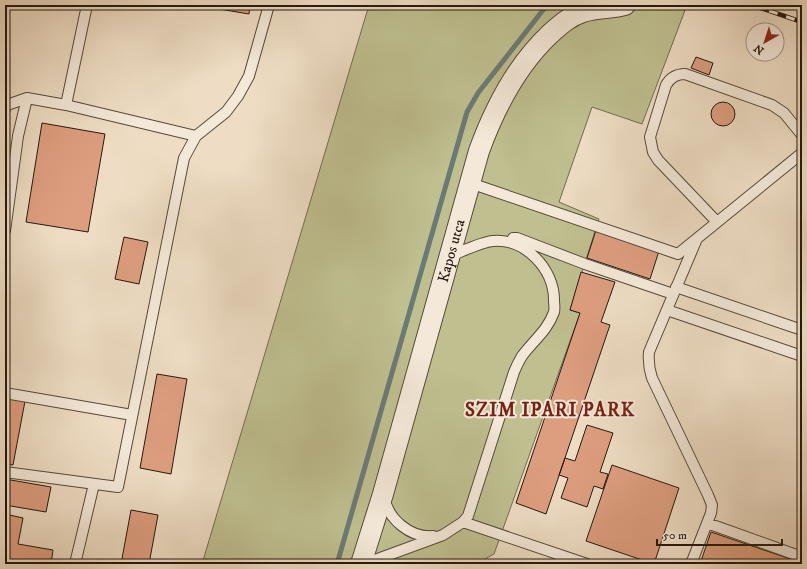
<svg xmlns="http://www.w3.org/2000/svg" width="807" height="569" font-family="'IM FELL DW Pica',serif">
<style>
.green{fill:#bfbf90;stroke:#726c50}
.lines{fill:none;stroke-linecap:round;stroke-linejoin:round}
.stream{stroke:#6c7a76;stroke-width:5}
.building{fill:#dd9e7f;stroke:#25180f}
.lane-casing{stroke:#57493c;stroke-width:12}
.street-casing{stroke:#57493c;stroke-width:22}
.lane{stroke:#f4e9d9;stroke-width:10}
.street{stroke:#f4e9d9;stroke-width:20}
.rail-casing{stroke:#25180f;stroke-width:4.5}
.rail{stroke:#f4e9d9;stroke-width:3;stroke-dasharray:9;stroke-linecap:butt}
.labels{text-anchor:middle;dominant-baseline:central;stroke-width:4;stroke-linejoin:round;paint-order:stroke}
.street-label{font-size:15px;fill:#25180f;stroke:#f4e9d9}
.district-label{font-size:19px;font-weight:bold;letter-spacing:1px;fill:#7a1f14;stroke:#f4e9d9}
</style>
<rect width="100%" height="100%" fill="#eeddc4"/>
<filter id="stains"><feTurbulence type="fractalNoise" baseFrequency=".005" numOctaves="4"/><feColorMatrix values="0 0 0 0 .2 0 0 0 0 .09 0 0 0 0 .02 0 0 0 .5 -.17"/></filter>
<radialGradient id="worn" r=".72"><stop offset=".6" stop-color="#630" stop-opacity="0"/><stop offset="1" stop-color="#630" stop-opacity=".3"/></radialGradient>
<!-- green -->
<path class="green" d="M369 5H687L642 124 592 107 559 202 599 219 570 310 580 313 494 554 476 564H202Z"/>
<g class="lines">
<!-- stream -->
<path class="stream" d="M337 564 467 112 478 93 547 5"/>
</g>
<!-- building -->
<path class="building" d="M195 5H250L249 14Z
M696 57 713 63 709 75 691 68Z
M711 114a12 12 0 1 1 24 0a12 12 0 1 1-24 0Z
M42 123 105 134 88 232 26 222Z
M596 230 659 251 650 279 587 258Z
M124 237 148 242 139 284 115 279Z
M581 272 615 282 601 322 610 325 546 514 516 503 580 313 570 310Z
M157 374 187 379 171 474 140 468Z
M5 397 25 401 13 465 5 464Z
M587 425 613 433 600 472 608 474 603 489 594 486 587 507 561 498 568 478 559 475 565 458 575 461Z
M612 465 679 488 654 564 586 541Z
M5 479 51 487 46 512 5 505Z
M131 510 158 515 149 564H121Z
M5 514 23 518 18 544 53 550 51 564H5Z
M711 532 802 563V564H700Z"/>
<g class="lines">
<defs>
<path id="lane" d="M66 105 196 136
M5 109 7 105 27 98 66 105 87 5
M470 183 678 254 802 153
M717 222 658 160 653 152 650 137 666 85C670 78 677 74 685 74L772 105 784 113 802 135
M5 231 18 136 27 98
M513 238H517L585 264 673 294
M676 287 802 330
M667 310 802 356
M5 393 132 415
M5 472 118 487 184 158 196 136 226 112 238 96 249 76 269 5
M384 497C388 519 410 538 433 536
M463 522 587 564
M707 523 802 557
M75 564 94 484
M364 564 443 535 463 522 468 516 514 372C516 367 519 361 522 356 533 341 548 330 554 312 555 308 554 304 554 300 554 269 525 238 493 241 481 242 461 252 450 256
M691 564 711 513 712 505 708 495 652 378C649 369 648 362 649 352L696 241"/>
<g id="street">
<path id="s1" d="M361 564 383 494 479 151C495 107 516 66 550 34 560 25 570 16 583 12 597 7 611 9 625 5"/>
</g>
</defs>
<!-- lane casing -->
<use href="#lane" class="lane-casing"/>
<!-- street casing -->
<use href="#street" class="street-casing"/>
<!-- lane -->
<use href="#lane" class="lane"/>
<!-- street -->
<use href="#street" class="street"/>
<defs>
<path id="rail" d="M752 5 802 22"/>
</defs>
<!-- rail casing -->
<use href="#rail" class="rail-casing"/>
<!-- rail -->
<use href="#rail" class="rail"/>
</g>
<g class="labels">
<!-- street labels -->
<g class="street-label">
<text stroke="none"><textPath href="#s1" startOffset="326">Kapos utca</textPath></text>
</g>
<!-- district labels -->
<g class="district-label">
<text x="550" y="410">SZIM IPARI PARK</text>
</g>
</g>
<!-- margin -->
<rect width="807" height="569" fill="none" stroke="#eeddc4" stroke-width="20"/>
<rect x="6" y="6" width="795" height="557" fill="none" stroke="#25180f" stroke-width="2"/>
<rect x="10" y="10" width="787" height="549" fill="none" stroke="#25180f"/>
<!-- north arrow -->
<g transform="translate(765 42) rotate(219)"><circle r="19" fill="#f4e9d9" stroke="#a19588"/>
<path d="M0-3L7 15L0 10L-7 15Z" fill="#8f2418"/>
<text y="-6" font-size="11" font-weight="bold" text-anchor="middle" fill="#25180f">N</text>
</g>
<!-- scale -->
<path d="M657 539v6h125v-6" fill="none" stroke="#25180f" stroke-width="2"/>
<text x="663" y="539" font-size="12" fill="#25180f" stroke="#f4e9d9" stroke-width="3" paint-order="stroke">50 m</text>
<rect width="100%" height="100%" filter="url(#stains)"/>
<rect width="100%" height="100%" fill="url(#worn)"/>
</svg>
